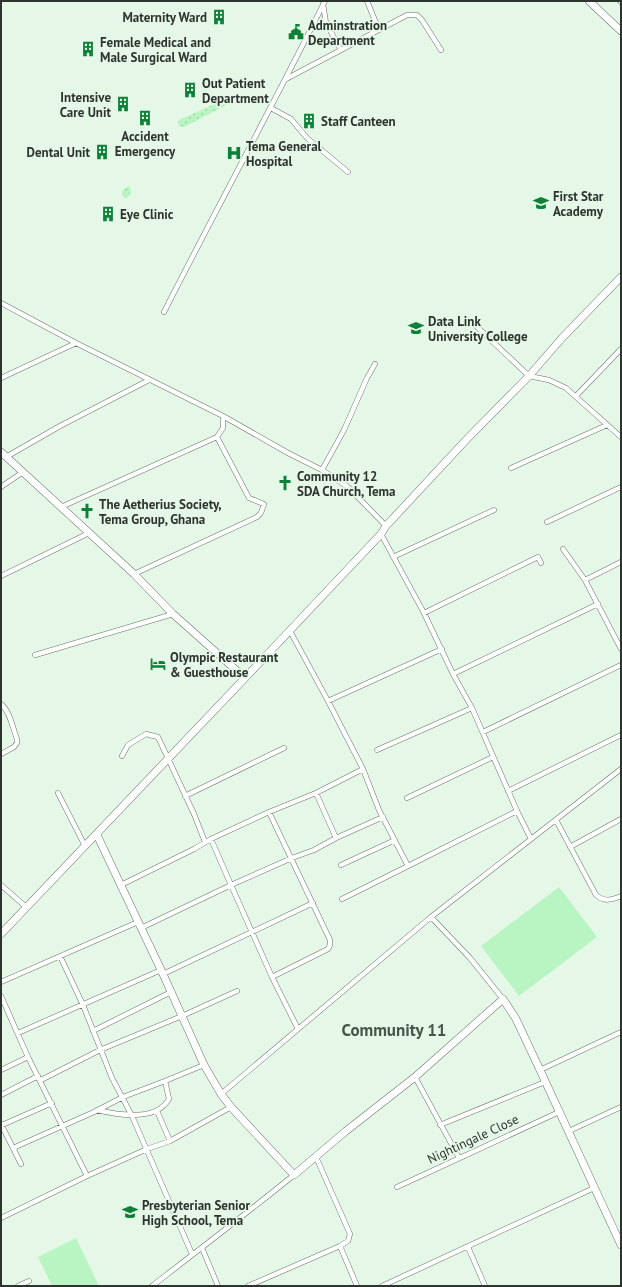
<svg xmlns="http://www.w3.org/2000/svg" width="622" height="1287" font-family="'PT Sans',sans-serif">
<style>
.grass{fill:url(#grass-dots)}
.park{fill:#b8f5c2}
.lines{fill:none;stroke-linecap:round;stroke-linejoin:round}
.street-casing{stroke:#657567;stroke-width:5.5}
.secondary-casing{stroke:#657567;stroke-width:8}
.street{stroke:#fff;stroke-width:4.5}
.secondary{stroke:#fff;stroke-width:7}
.labels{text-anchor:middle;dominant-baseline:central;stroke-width:3.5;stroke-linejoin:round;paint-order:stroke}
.poi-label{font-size:13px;font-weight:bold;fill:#2d332e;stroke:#e5f7e7;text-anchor:start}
.street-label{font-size:13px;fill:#2d332e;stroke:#e5f7e7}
.district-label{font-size:17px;font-weight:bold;fill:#475649;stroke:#e5f7e7}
</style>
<defs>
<pattern id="grass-dots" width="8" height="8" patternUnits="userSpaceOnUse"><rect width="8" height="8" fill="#b8f5c2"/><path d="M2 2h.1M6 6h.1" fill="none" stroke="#9ed2a7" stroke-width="1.8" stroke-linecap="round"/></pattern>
</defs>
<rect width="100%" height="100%" fill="#e5f7e7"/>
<!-- grass -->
<path class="grass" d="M228 98H231L232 101 230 103 184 127 179 126 178 122 179 120Z
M128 186C133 190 131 195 126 198L123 197 122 191Z"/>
<!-- park -->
<path class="park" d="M559 887 597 937 519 996 481 946Z
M76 1238 99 1286H52L38 1257Z"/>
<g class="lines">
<defs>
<path id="street" d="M367 1 379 30
M620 1 621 2
M323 4 326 23 341 50
M286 79 407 15H417L422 20 441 50
M271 108 291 119 307 138 348 172
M1 303 76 343 223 416 288 453 322 470 348 487 386 526
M164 312C217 208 273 105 325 1
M474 324 529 376 549 380 566 388 621 437
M1 378 76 343
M576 396 621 349
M6 457 60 426 149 380
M511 468 607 425
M322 470 344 430 367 378 375 364
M1 487 23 472
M61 507 217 437 223 428V416
M547 522 621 487
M381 534 424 613 453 674 472 708 517 811 531 839
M563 549 585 580
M393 557 494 510
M621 562 585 580 621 649
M134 574 257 517 261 513 264 504 249 498 217 437
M1 576 89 533
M424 613 538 557 541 563
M290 631 328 701 442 649
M35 655 173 614
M453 674 598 604
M328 701 363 769 379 810 408 866 517 811
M1 704C10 711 13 729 17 739V743L14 747 1 754
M483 732 621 665
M377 750 472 708
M122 756 128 745 146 734 158 737 194 814 205 842
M508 791 621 735
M58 793 85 846
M316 793 336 838
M185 796 284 748
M407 798 493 757
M269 812 330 940V945L328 949 272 977
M556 820 596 895C604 902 612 900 621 896
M211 839 231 885 292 858 314 850 336 838 383 817
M570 847 621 819
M341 865 395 840
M1 885 26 907
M121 885 194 849 211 839 269 812 316 793 363 769
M342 899 408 866
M431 917 470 958 503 999
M141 928 231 885 272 977 298 1029
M60 956 83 1005 112 1078 132 1116 192 1254
M163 974 313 903
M1 982 138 922
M1 996 28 1057 87 1176 1 1218
M93 1031 171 992
M18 1033 161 970
M1 1070 28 1057
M540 1070 621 1032
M415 1077 459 1158
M41 1080 100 1050 182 1016 237 991
M221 1094 431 917 621 769
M1 1095 38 1076
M97 1110C118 1115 156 1122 169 1099L165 1081 204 1065
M157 1111 170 1141
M1 1124 21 1164
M2 1125 52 1103
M440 1125 545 1082
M569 1131 621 1107
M13 1148 94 1112 123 1097 165 1081
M316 1157 350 1234 348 1241 340 1246 357 1286
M87 1176 147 1149 170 1141 231 1107
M397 1187 559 1112
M468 1247 485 1286
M202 1248 218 1286
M18 1286 29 1281
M152 1286C200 1249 247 1213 294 1175
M248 1286 340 1246
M382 1286 594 1188"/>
<path id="secondary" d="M589 1 621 31
M1 452 134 574 173 614 245 678
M97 835 163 974 204 1065 221 1094 231 1107 294 1175 346 1131 415 1077 503 999 516 1019 540 1070 621 1245
M1 934 245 678 381 534 386 526 466 440 529 376 562 338 621 277"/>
</defs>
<!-- street casing -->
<use href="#street" class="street-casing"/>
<!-- secondary casing -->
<use href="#secondary" class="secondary-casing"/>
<!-- street -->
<use href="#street" class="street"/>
<!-- secondary -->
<use href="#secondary" class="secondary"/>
</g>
<!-- icons -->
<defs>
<symbol id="building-bare" viewBox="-9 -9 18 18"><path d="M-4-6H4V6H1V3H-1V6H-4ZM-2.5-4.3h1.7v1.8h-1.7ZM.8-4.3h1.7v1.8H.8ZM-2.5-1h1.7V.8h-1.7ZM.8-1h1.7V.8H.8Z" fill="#0e8139" stroke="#e5f7e7" stroke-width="2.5" paint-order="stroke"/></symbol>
<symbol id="civic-bare" viewBox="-9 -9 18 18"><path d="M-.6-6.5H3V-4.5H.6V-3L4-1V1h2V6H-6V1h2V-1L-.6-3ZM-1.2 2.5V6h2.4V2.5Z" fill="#0e8139" stroke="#e5f7e7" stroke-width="2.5" paint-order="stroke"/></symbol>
<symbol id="hospital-bare" viewBox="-9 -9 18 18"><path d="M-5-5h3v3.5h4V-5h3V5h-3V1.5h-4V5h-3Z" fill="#0e8139" stroke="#e5f7e7" stroke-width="2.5" paint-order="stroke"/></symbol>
<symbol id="school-bare" viewBox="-9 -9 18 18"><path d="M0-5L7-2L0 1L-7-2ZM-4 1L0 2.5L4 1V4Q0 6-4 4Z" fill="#0e8139" stroke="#e5f7e7" stroke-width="2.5" paint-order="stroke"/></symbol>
<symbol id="church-bare" viewBox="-9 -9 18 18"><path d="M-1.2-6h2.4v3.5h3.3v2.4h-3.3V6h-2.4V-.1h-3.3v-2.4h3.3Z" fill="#0e8139" stroke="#e5f7e7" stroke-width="2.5" paint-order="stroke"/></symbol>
<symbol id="hotel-bare" viewBox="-9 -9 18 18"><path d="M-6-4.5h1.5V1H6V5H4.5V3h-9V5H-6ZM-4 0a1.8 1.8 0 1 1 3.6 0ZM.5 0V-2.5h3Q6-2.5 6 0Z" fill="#0e8139" stroke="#e5f7e7" stroke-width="2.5" paint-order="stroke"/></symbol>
</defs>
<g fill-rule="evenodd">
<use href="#building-bare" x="208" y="6" width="22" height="22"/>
<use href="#civic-bare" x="285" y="21" width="22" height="22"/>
<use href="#building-bare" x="77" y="38" width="22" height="22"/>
<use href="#building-bare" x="179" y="79" width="22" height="22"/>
<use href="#building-bare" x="112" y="93" width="22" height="22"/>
<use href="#building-bare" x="134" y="107" width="22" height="22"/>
<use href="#building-bare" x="298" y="110" width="22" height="22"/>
<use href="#building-bare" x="91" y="141" width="22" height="22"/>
<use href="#hospital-bare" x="223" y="142" width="22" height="22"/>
<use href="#school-bare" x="530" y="192" width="22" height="22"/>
<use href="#building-bare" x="97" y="203" width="22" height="22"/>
<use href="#school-bare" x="405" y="317" width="22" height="22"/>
<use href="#church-bare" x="274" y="472" width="22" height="22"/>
<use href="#church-bare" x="76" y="500" width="22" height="22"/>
<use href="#hotel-bare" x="147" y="653" width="22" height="22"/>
<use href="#school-bare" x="119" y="1201" width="22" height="22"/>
</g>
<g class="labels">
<!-- poi labels -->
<g class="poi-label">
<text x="207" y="17" text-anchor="end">Maternity Ward</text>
<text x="308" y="25">Adminstration<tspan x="308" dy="15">Department</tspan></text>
<text x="100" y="42">Female Medical and<tspan x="100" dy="15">Male Surgical Ward</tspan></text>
<text x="202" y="83">Out Patient<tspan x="202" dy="15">Department</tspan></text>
<text x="111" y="97" text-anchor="end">Intensive<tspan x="111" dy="15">Care Unit</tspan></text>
<text x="321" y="121">Staff Canteen</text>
<text x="145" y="136" text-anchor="middle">Accident<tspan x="145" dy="15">Emergency</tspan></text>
<text x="246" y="146">Tema General<tspan x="246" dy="15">Hospital</tspan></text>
<text x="90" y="152" text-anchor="end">Dental Unit</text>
<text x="553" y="196">First Star<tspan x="553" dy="15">Academy</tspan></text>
<text x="120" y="214">Eye Clinic</text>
<text x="428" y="321">Data Link<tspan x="428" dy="15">University College</tspan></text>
<text x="297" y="476">Community 12<tspan x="297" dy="15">SDA Church, Tema</tspan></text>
<text x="99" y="504">The Aetherius Society,<tspan x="99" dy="15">Tema Group, Ghana</tspan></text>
<text x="170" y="657">Olympic Restaurant<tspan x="170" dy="15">&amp; Guesthouse</tspan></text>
<text x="142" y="1205">Presbyterian Senior<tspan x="142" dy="15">High School, Tema</tspan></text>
</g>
<!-- street labels -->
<g class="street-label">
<text transform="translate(473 1139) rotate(-25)">Nightingale Close</text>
</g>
<!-- district labels -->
<g class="district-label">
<text x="394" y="1030">Community 11</text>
</g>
</g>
<!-- border -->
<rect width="622" height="1287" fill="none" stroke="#2d332e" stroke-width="4"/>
</svg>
